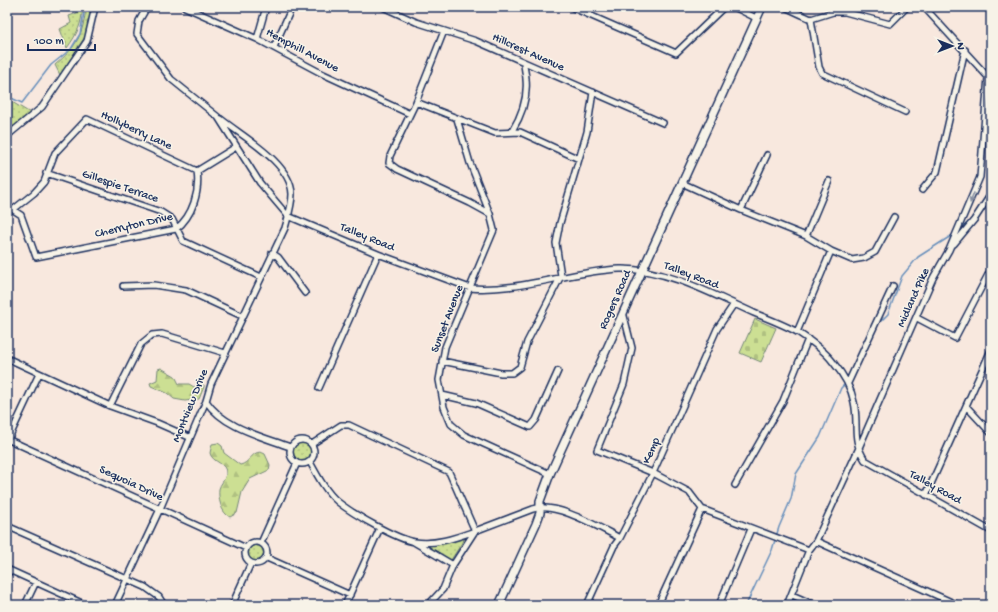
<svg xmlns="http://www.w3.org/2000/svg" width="998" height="612" font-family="'Gochi Hand',sans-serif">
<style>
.green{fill:url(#green-dots);stroke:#748778}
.forest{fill:url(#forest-firs);stroke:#748778}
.cemetery{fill:url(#cemetery-stones);stroke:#748778}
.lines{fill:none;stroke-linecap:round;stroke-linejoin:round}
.stream{stroke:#6990bc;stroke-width:1.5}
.street-casing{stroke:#1b2f5e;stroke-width:8}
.secondary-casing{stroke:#1b2f5e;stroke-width:10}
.street{stroke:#f7f3e8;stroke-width:5}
.secondary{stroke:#f7f3e8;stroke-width:7}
.oneway{fill:#8991a3}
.labels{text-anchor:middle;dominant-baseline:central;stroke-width:3;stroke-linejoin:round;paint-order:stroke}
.street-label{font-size:12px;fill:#1b2f5e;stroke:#f7f3e8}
</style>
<defs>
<pattern id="green-dots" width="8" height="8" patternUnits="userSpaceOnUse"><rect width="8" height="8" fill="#ccdf93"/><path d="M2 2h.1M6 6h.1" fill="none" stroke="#afc081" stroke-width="1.8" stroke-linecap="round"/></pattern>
<pattern id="forest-firs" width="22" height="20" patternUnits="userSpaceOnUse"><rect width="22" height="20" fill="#ccdf93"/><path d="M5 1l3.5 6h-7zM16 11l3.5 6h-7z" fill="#afc081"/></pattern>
<pattern id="cemetery-stones" width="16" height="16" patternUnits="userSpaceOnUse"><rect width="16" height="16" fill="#ccdf93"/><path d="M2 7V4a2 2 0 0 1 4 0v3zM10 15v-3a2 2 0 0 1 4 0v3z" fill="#afc081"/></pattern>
</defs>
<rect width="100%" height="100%" fill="#f8e8de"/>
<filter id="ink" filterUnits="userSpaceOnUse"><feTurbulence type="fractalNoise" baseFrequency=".025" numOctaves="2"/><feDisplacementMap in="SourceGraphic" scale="8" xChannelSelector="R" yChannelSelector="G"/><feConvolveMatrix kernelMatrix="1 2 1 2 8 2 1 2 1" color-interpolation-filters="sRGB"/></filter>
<g filter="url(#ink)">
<!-- green -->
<path class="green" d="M76 7H83C81 25 78 33 67 48L60 29 71 23 69 16 77 13Z
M86 7H93L88 32 60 75 55 65C77 46 83 35 86 7Z
M7 99 32 114 7 133Z
M293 452a9 9 0 1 1 18 0a9 9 0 1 1-18 0Z
M465 538 451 560 425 547 426 545H436Z
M246 553a9 9 0 1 1 18 0a9 9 0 1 1-18 0Z"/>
<!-- forest -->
<path class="forest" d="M161 368 175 376 179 384H189L194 387 204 385V387L199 399 185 401 174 399 167 393 151 386 150 383 157 380 158 369Z
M218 443 222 446 224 453 240 465C251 463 253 447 265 454L270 465 269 470 250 479 242 492 237 513 230 517C221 513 218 498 219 489 220 484 225 480 226 474 227 462 212 463 210 453L212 444Z"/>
<!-- cemetery -->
<path class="cemetery" d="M755 319 776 328 761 362 740 353Z"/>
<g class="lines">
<!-- stream -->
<path class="stream" d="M7 96 22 103 51 65 71 49 80 34 85 7
M983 210 991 204
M960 229 971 220
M877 325 888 314 902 276 918 257 954 234
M528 605 539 603 552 605
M746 605 772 550 779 527 791 499 796 474 820 437 841 388 846 383"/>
<defs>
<path id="street" d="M147 7 139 21 137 34 171 79 218 117 260 183 288 216 378 254 470 288C520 292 570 271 620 269 665 268 714 295 754 313 769 319 785 325 799 333 811 341 824 350 833 362 843 374 851 387 854 402 859 424 851 439 865 460L991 531
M185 7 257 39 321 73 410 114
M383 7 416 22 476 41 663 123
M571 7 676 53 724 7
M734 7 756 18
M785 7 811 19 833 12H845L890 24 907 7
M924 7 989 78
M811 19 819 67 822 73 905 112
M444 31 416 102 390 156 389 163 397 169 470 203 490 214
M257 39 266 7
M274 47 292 7
M416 102 495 133 520 132 579 159
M457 119 470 163 490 214 494 230 445 347 439 380 444 407 451 424 464 435 550 474
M512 131C522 115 528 99 526 79 526 74 524 69 524 63
M7 136 42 107 87 41 95 7
M46 173 161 212 172 219 183 241 261 277
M682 183 741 210 806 236 831 251 852 260 864 258 875 252 894 217
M922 190 937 172 965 50
M7 206 21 215 36 257 176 229C193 216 200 191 197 171L236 147
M14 209 34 193 44 182 55 153 87 119 197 171
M741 210 767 155
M806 236 829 181
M954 244 974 220 991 194
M272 253 278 257 305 293
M123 286 154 285 186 290 242 316
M623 312 632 348 624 384 597 450 653 473 689 492 702 509 809 550
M917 318 955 338 991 269
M797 332 831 251
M11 360 110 406 157 423 189 437
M442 361 501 373H512L520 367 527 342 561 276 556 243 560 223 587 132 593 92
M848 383 893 286
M319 388 378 254
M442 395 476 403 530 427 536 420 558 371
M206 401C224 428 261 436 290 447
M110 406 141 344 152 335 162 334 225 353
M966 406 991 433
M7 439 246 548
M290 452a12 12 0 1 1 24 0a12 12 0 1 1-24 0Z
M7 442 39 374
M310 462C317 475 326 492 338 502 353 514 396 539 415 542 436 545 455 538 475 531L449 472 349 425H341L312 444
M735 485 783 401 808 339
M926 495 991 350
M7 526 145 587 159 597 164 605
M816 541 958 605
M245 553a11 11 0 1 1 22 0a11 11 0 1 1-22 0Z
M414 542 453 565
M261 543 297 463
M267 558 350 595
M7 569 86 605
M792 595 815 605
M25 605 36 582
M115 605 160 509 206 401 211 384 285 228C288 217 292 205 292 194 291 163 243 137 221 119
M232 605 251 563
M345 605 380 528
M428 605 443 589 453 565 475 531 533 509C557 502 598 527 620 538
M587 605 614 546 620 538 653 473 717 329 734 304
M658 605 702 509
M719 605 751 529
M787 605 809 550 816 541 858 450 933 278 949 250 980 177 988 77"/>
<path id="secondary" d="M499 605 536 524 540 513V501L550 474 762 7"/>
</defs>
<!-- street casing -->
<use href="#street" class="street-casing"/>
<!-- secondary casing -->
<use href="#secondary" class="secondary-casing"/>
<!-- street -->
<use href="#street" class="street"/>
<!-- secondary -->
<use href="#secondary" class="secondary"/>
</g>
<!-- one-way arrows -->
<defs><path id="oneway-solid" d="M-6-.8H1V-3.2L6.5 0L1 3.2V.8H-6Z"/></defs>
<use class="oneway" href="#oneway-solid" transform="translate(972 198) rotate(111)"/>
</g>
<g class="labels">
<!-- street labels -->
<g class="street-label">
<text transform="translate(302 51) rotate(28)">Hemphill Avenue</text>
<text transform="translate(528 53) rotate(24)">Hillcrest Avenue</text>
<text transform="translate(136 131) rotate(25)">Hollyberry Lane</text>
<text transform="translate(120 187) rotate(19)">Gillespie Terrace</text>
<text transform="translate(134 226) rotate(-13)">Cherryton Drive</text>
<text transform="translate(367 238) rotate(22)">Talley Road</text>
<text transform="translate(691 276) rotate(21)">Talley Road</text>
<text transform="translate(914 298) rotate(-66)">Midland Pike</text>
<text transform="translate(616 300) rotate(-66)">Rogers Road</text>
<text transform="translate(448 319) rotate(-69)">Sunset Avenue</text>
<text transform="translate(191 406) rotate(-68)">Montview Drive</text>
<text transform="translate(652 451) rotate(-66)">Kemp</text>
<text transform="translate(131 484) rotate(25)">Sequoia Drive</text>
<text transform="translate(935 488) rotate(29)">Talley Road</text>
</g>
</g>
<!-- margin -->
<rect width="998" height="612" fill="none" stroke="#f7f3e8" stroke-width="24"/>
<rect x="12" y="12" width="974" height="588" fill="none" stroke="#1b2f5e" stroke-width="1.5" filter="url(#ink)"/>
<!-- north arrow -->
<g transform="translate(952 46) rotate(90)" stroke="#f7f3e8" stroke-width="3" paint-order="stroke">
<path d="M0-3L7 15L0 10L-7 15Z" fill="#1b2f5e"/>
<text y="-6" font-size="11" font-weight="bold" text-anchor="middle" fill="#1b2f5e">N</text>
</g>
<!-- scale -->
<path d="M28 44v6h67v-6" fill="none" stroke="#1b2f5e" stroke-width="2"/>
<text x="34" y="44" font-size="12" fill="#1b2f5e" stroke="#f7f3e8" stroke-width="3" paint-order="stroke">100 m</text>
</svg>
